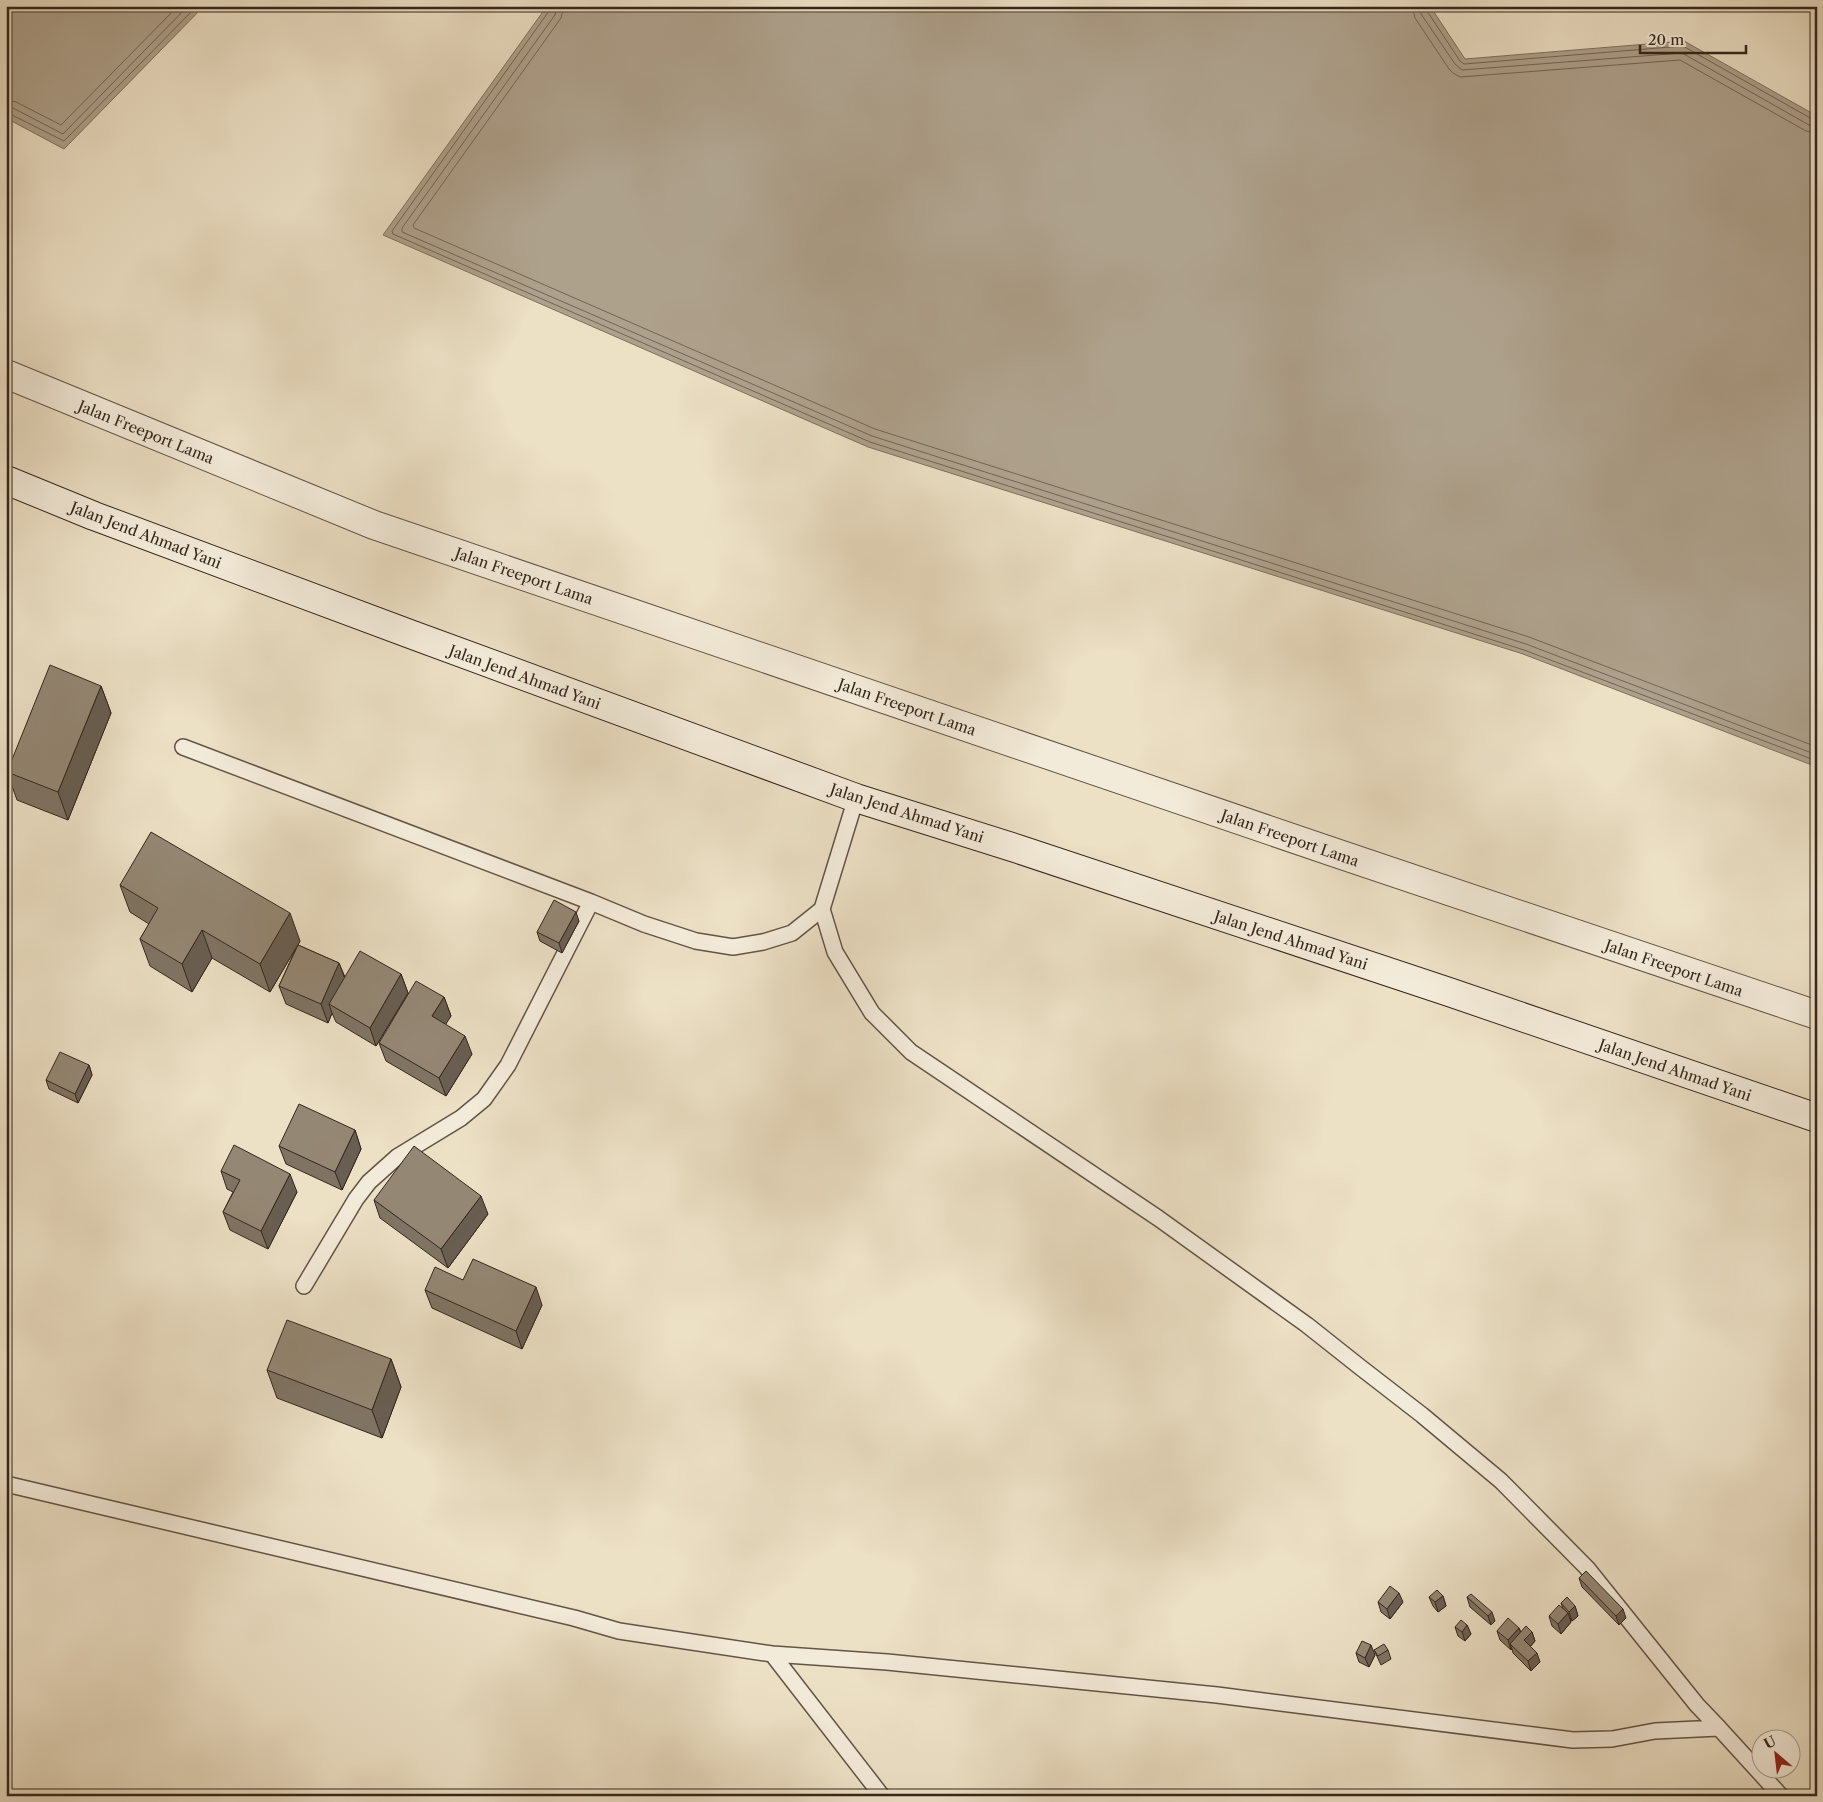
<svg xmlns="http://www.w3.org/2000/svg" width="1823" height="1802" font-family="'Libre Caslon Text',serif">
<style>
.water{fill:#aea18c;stroke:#7e705f}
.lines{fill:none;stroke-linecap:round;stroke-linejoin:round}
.shore{stroke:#726454;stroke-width:1}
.service-casing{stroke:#635446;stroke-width:18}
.tertiary-casing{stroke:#635446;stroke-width:30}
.secondary-casing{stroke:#35261c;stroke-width:30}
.service{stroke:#f3ebd9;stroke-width:15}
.tertiary{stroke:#f3ebd9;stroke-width:28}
.secondary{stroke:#f3ebd9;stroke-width:28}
.wall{fill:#7f7464;stroke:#35261c}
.shaded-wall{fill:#685e51;stroke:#35261c}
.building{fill:#948774;stroke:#35261c}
.labels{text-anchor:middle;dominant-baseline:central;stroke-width:5;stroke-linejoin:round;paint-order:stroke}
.street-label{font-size:15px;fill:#35261c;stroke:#f3ebd9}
</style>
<rect width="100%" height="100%" fill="#ece0c5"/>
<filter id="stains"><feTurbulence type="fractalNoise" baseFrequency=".004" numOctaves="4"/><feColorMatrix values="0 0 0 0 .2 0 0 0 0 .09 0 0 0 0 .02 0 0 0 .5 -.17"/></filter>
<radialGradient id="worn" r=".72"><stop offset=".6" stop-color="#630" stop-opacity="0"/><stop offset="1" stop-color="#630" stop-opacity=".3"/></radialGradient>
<!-- water -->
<path class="water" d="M6 6H204L64 149 6 118Z
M547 6H1430L1465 59 1684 41 1817 116V767L1523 654 868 447 383 235Z"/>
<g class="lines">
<!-- shore -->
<path class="shore" d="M550 6 549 11 392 231 393 234 870 442 1524 650 1817 761
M557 6 555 15 402 228V232L872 436 1526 644 1817 755
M564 6 561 18 413 225 414 228 875 429 1529 637 1817 747
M1412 6 1415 18 1449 69 1453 73 1460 77 1680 60 1806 131 1817 134
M1420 6 1421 14 1455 64 1462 70 1682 53 1809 125 1817 126
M1426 6 1427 11 1460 61 1464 64 1683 46 1812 119 1817 120
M6 100 16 102 61 125 178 6
M6 107 13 108 63 134 188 6
M6 114H10L64 141 197 6"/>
<defs>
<path id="service" d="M183 747 591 902 644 924 696 941 733 947 763 942 792 933 822 909
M304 1286 356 1199 369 1182 397 1157 461 1118 484 1099 508 1065 591 902
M6 1484 574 1618 619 1631 772 1654 887 1662 1217 1695 1573 1740 1612 1739 1655 1731 1719 1728 1697 1705 1587 1568 1501 1481 1422 1415 1360 1367 1307 1325 1158 1218 911 1052 872 1013 835 952 822 909 856 798
M772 1654 882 1796
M1719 1728 1781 1796"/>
<path id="tertiary" d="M6 374 374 525 1330 851 1817 1015"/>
<path id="secondary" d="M6 480 94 516 410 634 856 798 1018 849 1449 992 1817 1118"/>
</defs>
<!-- service casing -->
<use href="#service" class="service-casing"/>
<!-- tertiary casing -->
<use href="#tertiary" class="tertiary-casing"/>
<!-- secondary casing -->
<use href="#secondary" class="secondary-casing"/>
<!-- service -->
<use href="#service" class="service"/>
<!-- tertiary -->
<use href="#tertiary" class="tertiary"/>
<!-- secondary -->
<use href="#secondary" class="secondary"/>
</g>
<!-- wall -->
<path class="wall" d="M101 686 111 713 68 820 17 800 7 772Z
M120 885 300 941 298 945 339 963 345 977 401 974 408 993 376 1046 336 1022 332 1013 328 1023 286 1004 279 986 296 948 270 992 212 958 192 992 150 966 140 939 149 924 130 912Z
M579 921 562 953 540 941 537 932Z
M444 997 451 1016 445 1024 472 1054 446 1096 386 1061 379 1043Z
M89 1065 92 1075 78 1103 49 1089 46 1080Z
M355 1130 361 1149 342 1190 286 1164 279 1146Z
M221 1171 297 1192 268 1249 230 1230 223 1212 233 1192 227 1189Z
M374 1200 488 1214 448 1268 380 1218Z
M463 1280 542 1305 522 1349 432 1308 425 1290Z
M391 1359 401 1387 382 1438 277 1398 267 1370Z
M1579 1578 1626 1618 1619 1625 1582 1587Z
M1443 1596 1446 1606 1438 1612 1433 1606 1429 1597Z
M1467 1597 1495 1621 1491 1625 1470 1607Z
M1378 1602H1403L1390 1619 1381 1612Z
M1561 1603 1575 1606 1578 1616 1572 1621 1570 1618 1571 1622 1561 1634 1552 1626 1549 1616 1563 1609Z
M1467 1625 1471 1634 1465 1641 1458 1636 1455 1627Z
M1519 1628 1521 1632H1532L1535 1641 1530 1647 1540 1662 1531 1671 1513 1653 1512 1649 1511 1650 1500 1640 1497 1631Z
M1374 1650H1388L1391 1659 1381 1665Z
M1356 1653 1375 1655 1369 1667 1359 1662Z"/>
<!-- shaded-wall -->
<path class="shaded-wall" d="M101 686 111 713 68 820 58 792Z
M576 912 579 921 562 953 559 943Z
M290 913 300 941 270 992 260 964Z
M202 930 212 958 192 992 182 964Z
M339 963 346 982 329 1004 332 1013 328 1023 321 1004Z
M401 974 408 993 376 1046 370 1028Z
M444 997 451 1016 439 1035 432 1016Z
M465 1036 472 1054 446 1096 439 1078Z
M89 1065 92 1075 78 1103 75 1094Z
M355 1130 361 1149 342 1190 335 1172Z
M290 1174 297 1192 268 1249 261 1231Z
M481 1196 488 1214 448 1268 441 1249Z
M536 1287 542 1305 522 1349 516 1331Z
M391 1359 401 1387 382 1438 372 1410Z
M1399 1593 1403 1602 1390 1619 1387 1609Z
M1443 1596 1446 1606 1438 1612 1435 1602Z
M1575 1606 1578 1616 1572 1621 1569 1612Z
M1623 1609 1626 1618 1619 1625 1616 1616Z
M1492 1612 1495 1621 1491 1625 1488 1616Z
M1568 1613 1571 1622 1561 1634 1558 1624Z
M1467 1625 1471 1634 1465 1641 1462 1632Z
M1519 1628 1522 1637 1510 1644 1512 1649 1511 1650 1508 1640Z
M1532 1632 1535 1641 1527 1650 1524 1640Z
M1371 1645 1375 1655 1369 1667 1365 1658Z
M1537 1653 1540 1662 1531 1671 1528 1661Z"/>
<!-- building -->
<path class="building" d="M50 665 101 686 58 792 7 772Z
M151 832 290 913 260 964 202 930 182 964 140 939 158 908 120 885Z
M554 900 576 912 559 943 537 932Z
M298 945 339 963 321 1004 279 986Z
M360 951 401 974 370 1028 329 1004Z
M416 981 444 997 432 1016 465 1036 439 1078 379 1043Z
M60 1052 89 1065 75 1094 46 1080Z
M299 1104 355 1130 335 1172 279 1146Z
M234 1145 290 1174 261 1231 223 1212 240 1180 221 1171Z
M414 1146 481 1196 441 1249 374 1200Z
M473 1259 536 1287 516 1331 425 1290 435 1267 463 1280Z
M287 1320 391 1359 372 1410 267 1370Z
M1586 1571 1623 1609 1616 1616 1579 1578Z
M1390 1586 1399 1593 1387 1609 1378 1602Z
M1437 1590 1443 1596 1435 1602 1429 1597Z
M1471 1594 1492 1612 1488 1616 1467 1597Z
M1567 1597 1575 1606 1569 1612 1561 1603Z
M1559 1605 1568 1613 1558 1624 1549 1616Z
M1508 1618 1519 1628 1508 1640 1497 1631Z
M1461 1620 1467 1625 1462 1632 1455 1627Z
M1526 1626 1532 1632 1524 1640 1537 1653 1528 1661 1510 1644Z
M1362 1641 1371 1645 1365 1658 1356 1653Z
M1384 1644 1388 1650 1378 1656 1374 1650Z"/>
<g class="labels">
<!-- street labels -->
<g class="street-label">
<text transform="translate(146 432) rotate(22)">Jalan Freeport Lama</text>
<text transform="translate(146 535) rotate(21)">Jalan Jend Ahmad Yani</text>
<text transform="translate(524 576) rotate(19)">Jalan Freeport Lama</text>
<text transform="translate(525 677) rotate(20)">Jalan Jend Ahmad Yani</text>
<text transform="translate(907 707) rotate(19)">Jalan Freeport Lama</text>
<text transform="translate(907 813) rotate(18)">Jalan Jend Ahmad Yani</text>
<text transform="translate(1290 838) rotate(19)">Jalan Freeport Lama</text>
<text transform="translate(1291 940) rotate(18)">Jalan Jend Ahmad Yani</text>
<text transform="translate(1674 968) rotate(19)">Jalan Freeport Lama</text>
<text transform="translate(1675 1070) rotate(19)">Jalan Jend Ahmad Yani</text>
</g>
</g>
<!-- margin -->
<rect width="1823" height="1802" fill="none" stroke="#ece0c5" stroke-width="25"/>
<rect x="8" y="8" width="1808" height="1787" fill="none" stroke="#35261c" stroke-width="2.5"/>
<rect x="12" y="12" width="1798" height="1777" fill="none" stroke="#35261c"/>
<!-- north arrow -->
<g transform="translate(1776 1754) rotate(332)"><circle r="24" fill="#f3ebd9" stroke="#a79c8d"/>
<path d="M0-4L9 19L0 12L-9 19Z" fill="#8f2418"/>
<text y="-8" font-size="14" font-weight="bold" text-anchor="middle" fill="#35261c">U</text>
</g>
<!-- scale -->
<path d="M1640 45v8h106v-8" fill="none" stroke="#35261c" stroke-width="2.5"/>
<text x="1648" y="45" font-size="15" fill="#35261c" stroke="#f3ebd9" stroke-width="4" paint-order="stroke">20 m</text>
<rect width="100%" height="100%" filter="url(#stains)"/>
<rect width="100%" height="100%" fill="url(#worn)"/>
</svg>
